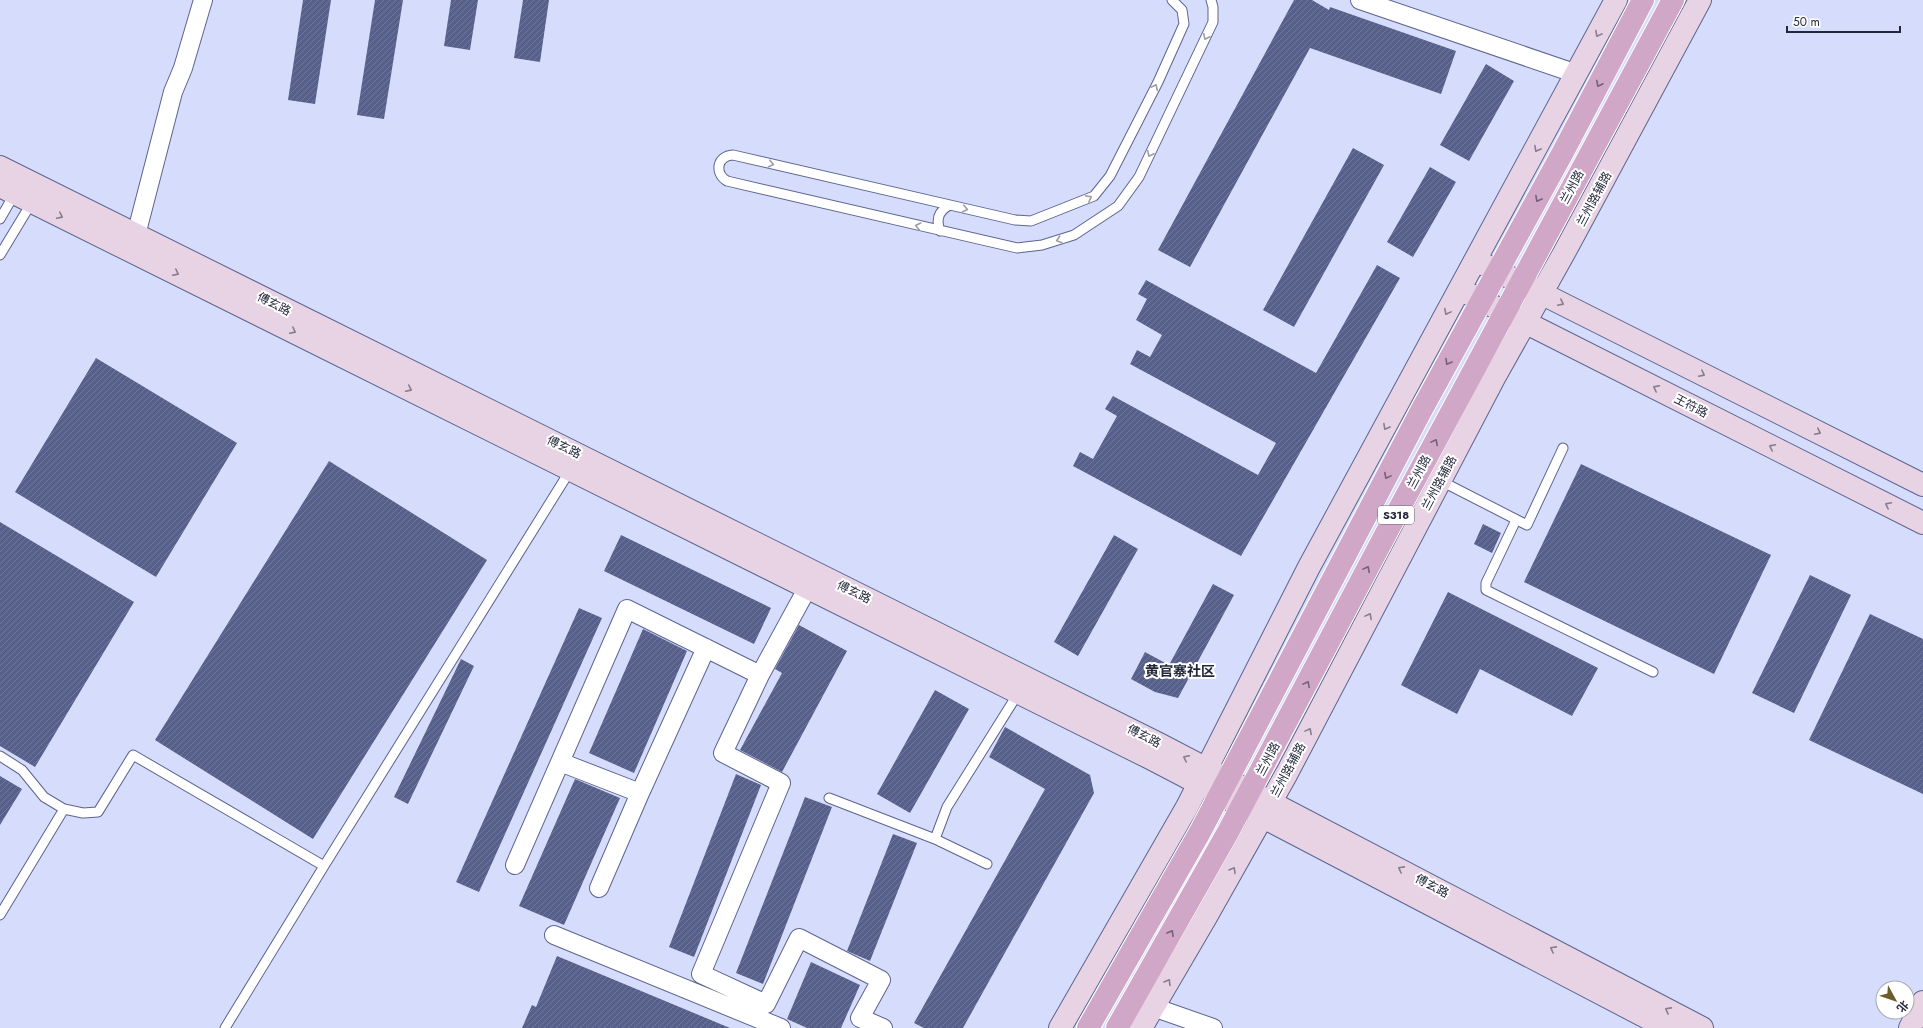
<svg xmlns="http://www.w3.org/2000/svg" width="1923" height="1028" font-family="Jost,'Noto Sans SC',sans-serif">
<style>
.building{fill:url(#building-hatch)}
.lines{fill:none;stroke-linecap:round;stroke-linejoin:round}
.lane-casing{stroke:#5b6490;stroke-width:11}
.street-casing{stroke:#5b6490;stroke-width:20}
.secondary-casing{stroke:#5b6490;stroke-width:24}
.primary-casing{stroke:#fff;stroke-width:24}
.lane{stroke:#fff;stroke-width:9}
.street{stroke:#fff;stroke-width:18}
.secondary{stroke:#e8d3e4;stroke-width:22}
.primary{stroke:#d1a7c8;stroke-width:22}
.oneway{stroke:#867d8f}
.oneway2{stroke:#9c9ea6}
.oneway3{stroke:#71617a}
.labels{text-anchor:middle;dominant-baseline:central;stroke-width:4;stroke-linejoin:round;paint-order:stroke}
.shield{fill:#fff;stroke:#656875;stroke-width:1}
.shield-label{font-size:11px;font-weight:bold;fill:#23273a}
.street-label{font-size:12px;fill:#23273a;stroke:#fff}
.quarter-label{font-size:14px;font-weight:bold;fill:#23273a;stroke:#fff}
</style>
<defs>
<pattern id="building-hatch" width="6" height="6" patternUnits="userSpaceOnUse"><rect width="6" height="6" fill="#575f8b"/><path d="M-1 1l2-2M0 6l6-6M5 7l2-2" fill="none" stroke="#707799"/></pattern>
</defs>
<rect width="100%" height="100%" fill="#d6ddfc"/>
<!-- building -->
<path class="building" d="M303 0H331L315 104 288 100Z
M375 0H403L384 119 357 115Z
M451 0H478L470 50 444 46Z
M523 0H549L540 62 514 58Z
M1294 0H1312L1329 10 1330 7 1456 51 1441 94 1310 48 1190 267 1158 250Z
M1486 64 1514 81 1469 161 1440 145Z
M1353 148 1384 165 1294 327 1263 310Z
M1430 167 1456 182 1413 257 1387 242Z
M1377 265 1400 278 1241 556 1073 466 1080 452 1093 459 1117 416 1105 409 1113 396 1258 475 1276 443 1130 364 1137 350 1150 357 1162 335 1136 320 1147 299 1138 294 1146 280 1316 373Z
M96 358 237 443 156 577 15 492Z
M329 461 487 560 313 839 155 740Z
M1581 464 1771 555 1714 674 1524 582Z
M0 522 134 602 35 767 0 746Z
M1483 524 1501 533 1492 553 1474 544Z
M621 535 771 608 754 644 604 571Z
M1114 535 1138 549 1078 656 1054 642Z
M1810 575 1851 595 1794 713 1752 693Z
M1213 584 1234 595 1178 698 1155 692 1131 679 1145 652 1169 665Z
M1448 592 1598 668 1572 716 1480 669 1457 714 1401 685Z
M579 608 602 618 479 892 456 882Z
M1870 614 1923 639V794L1809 740Z
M799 625 847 651 782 772 740 750 782 673 775 669Z
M643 629 687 651 634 773 589 753Z
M461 659 474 666 408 804 394 797Z
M935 690 969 709 910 813 877 794Z
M1005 727 1090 775 1094 793 963 1028H924L914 1023 1045 789 989 757Z
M736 774 761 785 694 957 669 947Z
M0 776 22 789 0 825Z
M575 779 620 798 564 925 519 906Z
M805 797 832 807 763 984 736 973Z
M893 834 917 843 870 961 847 951Z
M557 956 730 1028H522L532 1005 536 1007Z
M811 962 860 985 841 1028H807L787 1019Z"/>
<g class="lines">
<defs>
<path id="lane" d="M1172 0 1182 10 1184 24 1158 82 1110 176 1094 196 1031 221 1015 220 733 155C717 156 714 173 727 181L1017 248 1042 245 1074 235 1118 206 1139 177 1213 22V7L1211 0
M0 219 15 193
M940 231C936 220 938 212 948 206
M0 255 32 202
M1439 480 1527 525 1563 448
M1516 520 1486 583V590L1653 672
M0 756 22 770 44 797 64 809 83 813 98 812 133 755 324 866
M829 798 935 839 987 864
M935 839 947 807 1019 692
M0 915 64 809
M225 1028 324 866 571 469"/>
<path id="street" d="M1360 0 1577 74
M136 235 173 92 183 68 203 0
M808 587 760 675 723 753 781 783 701 974 766 1004 799 938 881 980 860 1018 883 1028
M560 762 640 793 706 648
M515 865 627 609 760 675
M599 888 640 793
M554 935 781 1028
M1153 1007 1213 1028"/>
<path id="secondary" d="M0 167 1159 744 1702 1028
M0 186 1150 758 1667 1028
M1481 263 1923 485
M1465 292 1923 523
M1060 1028 1187 807 1309 567 1616 0
M1141 1028 1206 917 1287 773 1494 378 1564 253 1700 0
M1910 1028 1923 1002"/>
<path id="primary" d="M1088 1028 1200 832 1421 411 1563 152 1643 0
M1117 1028 1228 832 1391 524 1673 0"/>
</defs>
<!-- lane casing -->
<use href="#lane" class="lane-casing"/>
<!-- street casing -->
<use href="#street" class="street-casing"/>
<!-- secondary casing -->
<use href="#secondary" class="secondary-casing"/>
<!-- primary casing -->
<use href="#primary" class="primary-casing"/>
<!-- lane -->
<use href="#lane" class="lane"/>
<!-- street -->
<use href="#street" class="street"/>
<!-- secondary -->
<use href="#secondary" class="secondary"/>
<!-- primary -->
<use href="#primary" class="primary"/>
</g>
<!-- one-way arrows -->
<defs><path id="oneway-chevron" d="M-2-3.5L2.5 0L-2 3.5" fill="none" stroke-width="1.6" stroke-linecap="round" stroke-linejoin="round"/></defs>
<g class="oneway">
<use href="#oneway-chevron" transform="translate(1598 34) rotate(118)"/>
<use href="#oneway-chevron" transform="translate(1537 149) rotate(119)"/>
<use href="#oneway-chevron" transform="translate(60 216) rotate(26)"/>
<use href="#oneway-chevron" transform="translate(176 273) rotate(27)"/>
<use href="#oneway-chevron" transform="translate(1561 303) rotate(27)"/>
<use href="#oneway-chevron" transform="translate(1447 312) rotate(118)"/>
<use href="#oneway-chevron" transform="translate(293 331) rotate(27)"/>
<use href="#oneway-chevron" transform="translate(1702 374) rotate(27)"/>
<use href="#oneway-chevron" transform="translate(1656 388) rotate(-153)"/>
<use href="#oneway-chevron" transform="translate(409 389) rotate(26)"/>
<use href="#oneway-chevron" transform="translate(1386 427) rotate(119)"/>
<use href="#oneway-chevron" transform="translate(1818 432) rotate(27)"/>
<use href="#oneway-chevron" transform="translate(1772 447) rotate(-153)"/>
<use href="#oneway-chevron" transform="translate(1888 505) rotate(-153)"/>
<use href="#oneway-chevron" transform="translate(1369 616) rotate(-62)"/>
<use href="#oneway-chevron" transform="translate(1309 731) rotate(-62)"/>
<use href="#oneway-chevron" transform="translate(1186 758) rotate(-153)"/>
<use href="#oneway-chevron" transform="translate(1401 869) rotate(-152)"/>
<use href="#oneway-chevron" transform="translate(1233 870) rotate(-60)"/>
<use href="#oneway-chevron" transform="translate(1553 949) rotate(-152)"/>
<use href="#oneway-chevron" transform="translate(1168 982) rotate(-59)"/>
<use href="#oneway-chevron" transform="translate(1668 1010) rotate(-152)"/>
</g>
<g class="oneway2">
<use href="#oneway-chevron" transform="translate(1206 37) rotate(116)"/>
<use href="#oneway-chevron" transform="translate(1155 87) rotate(-63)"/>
<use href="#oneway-chevron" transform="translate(1150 154) rotate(116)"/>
<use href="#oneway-chevron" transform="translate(771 164) rotate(13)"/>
<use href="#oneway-chevron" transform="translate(1089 198) rotate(-28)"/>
<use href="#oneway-chevron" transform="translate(965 209) rotate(12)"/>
<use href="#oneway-chevron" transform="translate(918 226) rotate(-167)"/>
<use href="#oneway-chevron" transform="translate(1059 240) rotate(162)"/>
</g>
<g class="oneway3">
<use href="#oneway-chevron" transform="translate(1599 84) rotate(117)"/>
<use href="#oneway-chevron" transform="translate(1538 199) rotate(119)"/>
<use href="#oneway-chevron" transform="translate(1448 362) rotate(119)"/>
<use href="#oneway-chevron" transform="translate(1435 442) rotate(-62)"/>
<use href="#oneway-chevron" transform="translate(1387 476) rotate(118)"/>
<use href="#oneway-chevron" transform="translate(1367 569) rotate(-62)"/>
<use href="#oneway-chevron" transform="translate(1307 684) rotate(-62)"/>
<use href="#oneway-chevron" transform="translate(1171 933) rotate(-61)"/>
</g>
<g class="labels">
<!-- shield labels -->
<rect class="shield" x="1378" y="506" width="36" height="18" rx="3"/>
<g class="shield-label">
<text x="1396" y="515">S318</text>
</g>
<!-- street labels -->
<g class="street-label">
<text transform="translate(1572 187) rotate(-62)">兰州路</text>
<text transform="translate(1594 199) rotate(-62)">兰州路辅路</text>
<text transform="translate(274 304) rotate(27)">傅玄路</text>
<text transform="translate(1691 406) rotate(27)">王符路</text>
<text transform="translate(564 447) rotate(26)">傅玄路</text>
<text transform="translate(1419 472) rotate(-62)">兰州路</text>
<text transform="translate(1439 483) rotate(-62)">兰州路辅路</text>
<text transform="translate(854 592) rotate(26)">傅玄路</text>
<text transform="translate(1144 736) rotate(27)">傅玄路</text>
<text transform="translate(1268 759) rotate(-62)">兰州路</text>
<text transform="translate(1288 770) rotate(-62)">兰州路辅路</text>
<text transform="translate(1432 886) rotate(28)">傅玄路</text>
</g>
<!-- quarter labels -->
<g class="quarter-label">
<text x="1180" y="671">黄官寨社区</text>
</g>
</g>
<!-- north arrow -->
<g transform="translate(1895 1000) rotate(130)"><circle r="19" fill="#ffffff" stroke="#a7a9b0"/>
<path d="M0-3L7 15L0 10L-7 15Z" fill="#6b5e2b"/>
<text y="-6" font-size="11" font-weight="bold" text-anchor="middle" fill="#23273a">北</text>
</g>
<!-- scale -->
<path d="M1787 26v6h113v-6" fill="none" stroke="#23273a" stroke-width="2"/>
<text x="1793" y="26" font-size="12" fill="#23273a" stroke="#ffffff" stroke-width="3" paint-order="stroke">50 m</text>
</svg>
